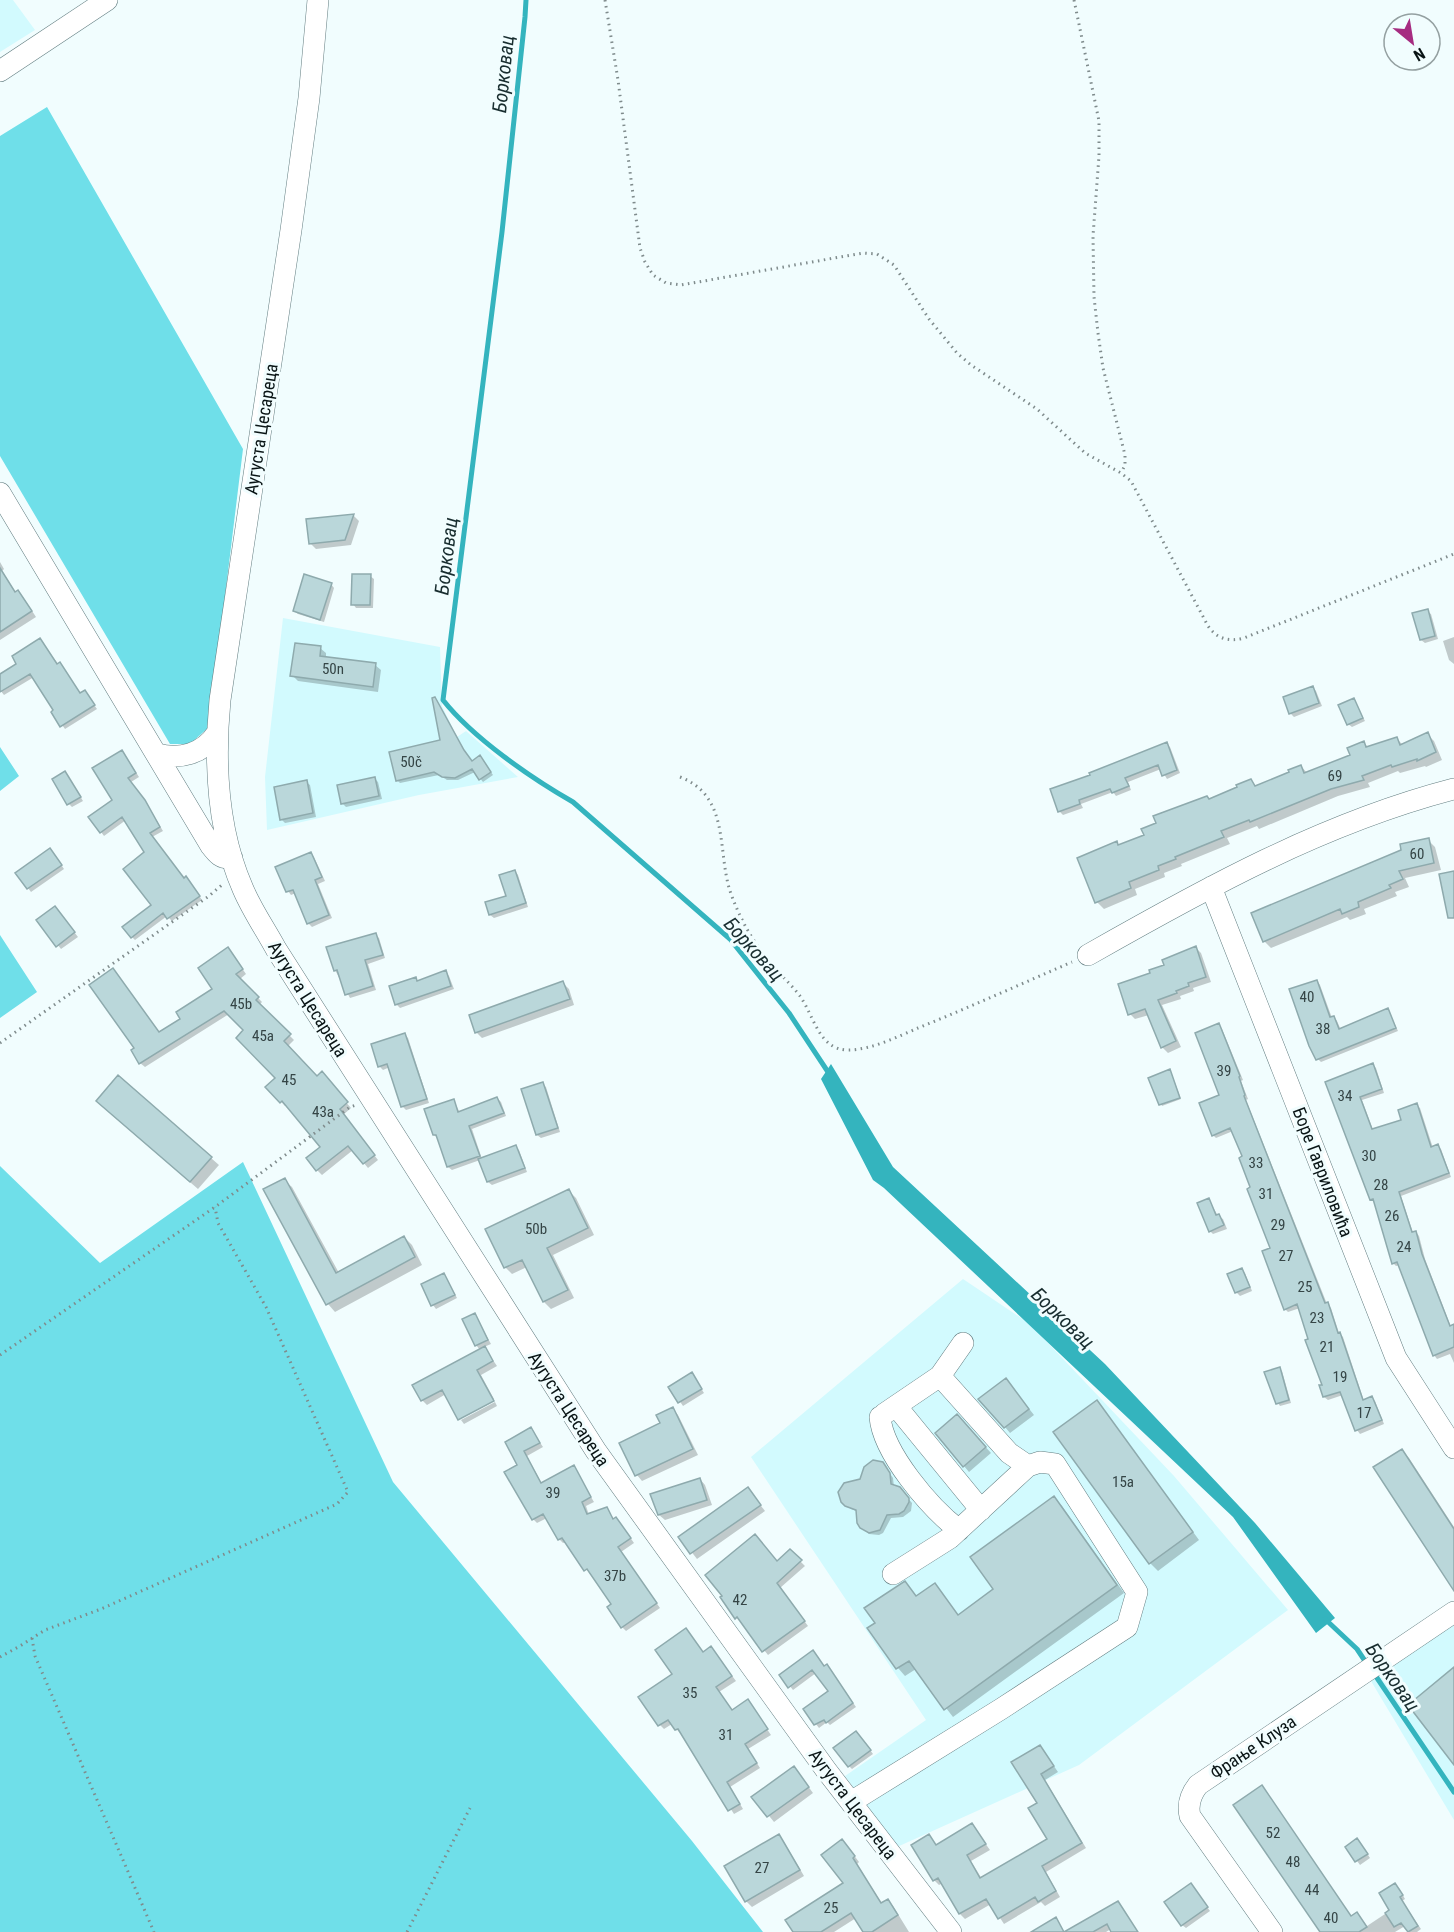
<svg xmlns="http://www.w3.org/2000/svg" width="1454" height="1932" font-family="'Roboto Condensed',sans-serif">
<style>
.built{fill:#d2fafe}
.green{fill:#6fdfe9}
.water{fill:#34b4be}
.shadow{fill:#0003}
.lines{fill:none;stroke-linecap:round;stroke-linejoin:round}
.stream{stroke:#34b4be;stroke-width:5}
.building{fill:#bad7da;stroke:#8eaaad;stroke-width:1.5}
.minor-casing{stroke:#627d80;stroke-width:22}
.path{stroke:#7f8b8c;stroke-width:3;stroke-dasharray:1.5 4.5;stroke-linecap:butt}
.minor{stroke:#fff;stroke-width:21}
.labels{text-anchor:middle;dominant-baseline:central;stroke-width:6;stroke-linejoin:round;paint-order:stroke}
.number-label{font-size:15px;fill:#354546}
.street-label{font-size:18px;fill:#091415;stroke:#f1fdfe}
.water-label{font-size:20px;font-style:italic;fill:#182d2f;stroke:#f1fdfe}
</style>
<rect width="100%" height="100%" fill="#f1fdfe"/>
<!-- built -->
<path class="built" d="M0 0H13L35 30 0 52Z
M283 618 440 647 442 706 457 737 466 731 518 777 419 795 267 830 265 777Z
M963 1279 1030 1324 1174 1476 1288 1610 1079 1765 897 1847 845 1776 926 1720 751 1457Z
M1454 1601V1820L1365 1671 1416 1626Z"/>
<!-- green -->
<path class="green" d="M47 107 243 449 209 727 190 744H170L0 456V136Z
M0 747 19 776 0 791Z
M0 935 37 992 0 1018Z
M243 1162 393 1482 692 1841 763 1932H0V1166L100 1263Z"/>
<!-- water -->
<path class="water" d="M831 1064 893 1167 1105 1364 1255 1523 1335 1618 1316 1633 1233 1517 884 1188 873 1180 821 1079Z"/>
<!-- shadow -->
<path class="shadow" d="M353 515 359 521 351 545 316 549 310 543Z
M0 562 4 569 2 571 16 593 18 592 23 597 36 617 0 640Z
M370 576 374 579 373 608H356L353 604Z
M331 584 334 588 324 622 298 614 294 611Z
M1427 611 1431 614 1438 639 1425 643 1421 640Z
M1454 637V664L1449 660 1443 641Z
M40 640 81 694 85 692 97 709 65 729 53 712 56 710 34 677 4 695 0 690V676L19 664Z
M320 648 326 653V658L375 665 381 670 378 692 298 681 292 675Z
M1312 687 1316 691 1322 706 1294 717 1291 714 1285 698Z
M1354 700 1365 721 1352 727 1348 724Z
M1427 734 1434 741 1442 760 1426 767 1425 766 1400 773 1398 771 1368 783 1370 787 1338 796 1259 829 1257 826 1227 838 1230 844 1181 864 1182 866 1164 873 1165 877 1135 889 1137 895 1104 909 1097 902 1116 843 1119 846 1146 836 1210 800 1251 780 1257 787 1290 773 1301 766 1307 773 1352 756 1364 743 1369 748 1397 739 1403 745Z
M442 741 467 755 472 762 483 760 493 775 483 782 475 772 458 780H447L439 775 400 783 397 780Z
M1166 744 1170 747 1180 773 1167 779 1161 769 1128 782 1131 790 1116 796 1113 792 1081 804 1083 808 1063 815 1059 811Z
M125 755 139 777 131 782 148 806 163 831 152 837 185 879 190 882 202 900 172 921 167 916 135 940 132 937 153 906 146 852 126 820 104 836 90 817 114 800Z
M68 776 83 801 72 807 69 804Z
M375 779 378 782 382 799 346 807 342 803Z
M306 782 310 785 316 817 285 823 281 819Z
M1428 840 1435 847 1441 870 1405 878 1409 887 1395 892 1397 896 1364 909 1366 914 1350 920 1347 917 1271 948 1264 941Z
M53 853 64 869 31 892 28 888Z
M311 853 314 857 325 881 318 884 332 918 312 927 308 923 296 893 291 895 288 891Z
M515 871 518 875 528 907 494 918 490 915 508 897Z
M58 911 78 937 61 949 38 920Z
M375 935 379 938 385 958 368 964 376 990 350 998 335 970Z
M1196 948 1201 953 1211 982 1193 988 1194 991 1180 996 1181 999 1162 1005 1181 1047 1168 1053 1162 1047 1149 1015 1135 1019 1130 1014 1152 974Z
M232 954 246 974 240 979 262 1002 259 1005 294 1040 288 1046 317 1078 335 1090 351 1108 343 1115 378 1160 368 1168 353 1150 322 1175 317 1170 308 1158 322 1147 287 1105 285 1106 267 1087 277 1078 245 1030 229 1014 145 1067 140 1063 159 1034 182 1019 214 989Z
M445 972 449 976 454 989 400 1008 396 1004 416 979 419 982Z
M1317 981 1320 985 1332 1018 1334 1017 1337 1021 1341 1030 1388 1010 1398 1031 1321 1062 1318 1059Z
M563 983 569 989 574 1005 482 1038 476 1032Z
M1219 1025 1222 1029 1243 1080 1241 1081 1248 1099 1246 1100 1327 1304 1331 1308 1339 1333 1343 1337 1364 1401 1372 1398 1375 1401 1384 1424 1360 1434 1357 1430 1343 1395 1328 1400 1324 1397 1321 1386H1324L1300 1308 1288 1312 1285 1309 1272 1249 1244 1157 1233 1131 1216 1138 1213 1135 1221 1096Z
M405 1035 408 1038 429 1103 406 1110 402 1106 390 1067 383 1070 379 1066Z
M1373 1065 1376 1068 1384 1093 1362 1100 1373 1130 1403 1121 1416 1105 1420 1108 1433 1148 1437 1146 1441 1149 1451 1177 1401 1196 1413 1233 1416 1232 1419 1236 1425 1259 1451 1327H1454V1363L1450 1354 1437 1359 1434 1355 1400 1265 1396 1266 1393 1263 1375 1203 1371 1199 1327 1083Z
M1171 1072 1181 1099 1162 1106 1150 1079Z
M118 1077 219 1165 198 1189 105 1109Z
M542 1084 546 1087 560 1132 541 1138 537 1135Z
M497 1098 501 1102 506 1116 472 1129 482 1159 515 1147 519 1150 527 1172 492 1185 488 1182 480 1160 452 1170 448 1167 438 1138 434 1135 454 1101 460 1113Z
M284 1180 292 1187 339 1273 404 1237 412 1245 422 1265 335 1312 328 1304 265 1190Z
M569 1191 576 1198 594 1235 553 1255 574 1298 551 1309 544 1302 527 1267 512 1274 505 1267Z
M1209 1200 1218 1216 1223 1219 1227 1229 1213 1234 1210 1231Z
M1242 1270 1245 1273 1252 1291 1240 1296 1236 1292Z
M444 1274 457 1298 436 1309 433 1305Z
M475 1315 491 1344 484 1347 497 1366 481 1375 494 1399 459 1418 446 1394 427 1405 422 1400 480 1350 476 1345 464 1320Z
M1279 1368 1282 1371 1291 1403 1280 1406 1278 1403Z
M692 1374 704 1393 683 1406 670 1387Z
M1011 1386 1034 1415 1010 1433 1005 1427Z
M495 1402 497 1406 464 1424 461 1420Z
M1097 1402 1104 1410 1199 1540 1158 1571 1150 1563Z
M673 1409 678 1415 698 1455 642 1481 637 1475 621 1444 662 1424Z
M963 1422 991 1453 969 1472 964 1466Z
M531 1429 543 1447 527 1456 542 1484 573 1467 594 1502 586 1506 589 1515 606 1509 615 1520 620 1523 634 1543 621 1552 660 1608 626 1631 622 1627 613 1604 566 1542 563 1543 559 1539 547 1518 537 1523 533 1519 519 1465Z
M1402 1451 1409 1458 1454 1527V1586Z
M883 1463 893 1478 894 1487 903 1493 912 1503 911 1511 903 1517 891 1518 883 1533 879 1535 869 1534 865 1530 858 1512 851 1509 846 1505 842 1487 849 1482 862 1481Z
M700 1479 705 1485 712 1505 665 1520 659 1515Z
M748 1489 765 1511 697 1559 680 1537Z
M1054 1498 1062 1506 1124 1593 953 1717 916 1669 905 1676 898 1668 869 1629 877 1623 905 1583 917 1597 934 1585 959 1616 995 1589Z
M790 1551 805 1566 780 1588 808 1626 768 1655 723 1598 777 1563Z
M711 1648 736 1681 719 1692 732 1711 748 1701 771 1735 748 1749 760 1768 730 1787 743 1809 734 1814 682 1733 681 1734 672 1724 664 1729 660 1725 703 1653Z
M825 1667 830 1669 856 1707 830 1725 827 1722 819 1728 805 1710 830 1692 816 1673 793 1690 781 1675Z
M860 1736 873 1754 852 1769 849 1766Z
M1040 1746 1058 1772 1045 1780 1086 1848 1046 1872 1060 1897 1045 1906 1041 1902 1004 1924 991 1904 965 1919 960 1914 943 1883 939 1885 934 1880 929 1836 937 1846 972 1825 990 1850 971 1861 982 1879 1049 1840 1039 1804Z
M799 1774 813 1793 774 1822 754 1797Z
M778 1836 784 1842 804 1876 752 1907 746 1901Z
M1361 1844 1370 1858 1360 1865 1347 1847Z
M847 1846 859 1862 857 1864 882 1904 888 1901 893 1906 909 1932H865L856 1918 834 1932H795L845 1884Z
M1399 1888 1405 1899 1402 1901 1421 1929 1417 1932H1410L1405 1926 1395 1932H1321L1352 1917H1360L1367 1926 1391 1910Z
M1194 1889 1210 1911 1186 1928 1182 1925Z
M1118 1903 1138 1932H1113L1111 1929 1106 1932H1067Z"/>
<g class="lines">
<!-- stream -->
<path class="stream" d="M526 0 525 17 502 232 443 700C473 738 531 778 573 802L730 939 789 1013 830 1075
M1325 1619 1357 1649 1367 1664
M1373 1672 1454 1792"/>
</g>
<!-- building -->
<path class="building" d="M354 514 345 540 309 544 306 519Z
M0 568 15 592 18 590 32 611 0 632Z
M304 574 332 583 320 620 293 611Z
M352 574H371L370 605H351Z
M1428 609 1435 636 1420 640 1412 613Z
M40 638 57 664 60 662 80 693 85 690 95 705 60 727 51 712 53 710 30 674 0 692V674L16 664 12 656Z
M295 643 321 646 320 656 376 663 373 687 290 676Z
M1313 686 1319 703 1289 714 1283 697Z
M435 697 464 750 472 761 480 755 491 772 479 780 472 769 455 778 442 777 434 772 396 781 389 752 440 740 432 698Z
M1354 698 1363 718 1347 725 1338 705Z
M1428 732 1436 752 1417 761V759L1392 767 1391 765 1362 776 1364 780 1331 789 1250 822 1249 820 1221 831 1224 837 1175 857 1176 859 1158 866 1159 870 1129 882 1131 888 1095 903 1077 858 1117 841 1118 845 1144 835 1141 829 1156 823 1153 816 1207 796 1209 799 1237 787 1236 785 1251 779 1255 786 1289 772 1288 770 1301 765 1304 773 1350 755 1347 748 1364 741 1366 747 1397 737 1400 745Z
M1167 742 1177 770 1162 776 1158 765 1125 778 1129 786 1112 793 1110 789 1079 800 1080 804 1058 812 1050 789 1090 775 1089 773Z
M122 750 136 773 128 778 145 800 160 827 150 833 184 878 186 876 200 896 167 919 163 913 131 938 122 927 151 905 123 869 144 852 122 817 100 833 88 817 112 800 92 768Z
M65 771 81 797 67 805 52 779Z
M375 777 379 796 341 804 337 785Z
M307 780 313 813 280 820 274 787Z
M1429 838 1434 863 1399 871 1403 879 1389 885 1391 888 1358 902 1359 907 1342 914 1340 909 1263 942 1251 913 1401 850 1400 844Z
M50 848 62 865 27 889 15 873Z
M311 852 322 877 315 880 329 915 307 924 293 890 286 892 275 867Z
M515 870 526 903 489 915 485 902 506 896 499 875Z
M1454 871V918H1448L1439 874Z
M55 906 75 932 56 947 36 920Z
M376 933 383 955 365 960 373 986 345 995 337 970 334 971 326 947Z
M1196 946 1206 977 1188 983 1189 986 1176 991 1177 993 1158 1000 1176 1041 1161 1048 1145 1009 1128 1015 1118 984 1150 973 1149 970 1164 965 1162 960Z
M228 947 243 969 236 974 259 997 256 1000 291 1034 284 1041 317 1076 322 1071 348 1102 340 1109 375 1155 363 1164 348 1146 316 1171 306 1158 320 1147 282 1101 280 1103 265 1087 275 1078 236 1038 243 1030 224 1011 139 1064 131 1050 134 1048 89 985 113 968 159 1032 180 1019 176 1012 212 989 198 968Z
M446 970 451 986 395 1005 389 986 416 977 417 981Z
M1317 980 1330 1017 1334 1016 1339 1029 1388 1008 1396 1028 1316 1060 1309 1046 1289 989Z
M563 981 570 999 475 1033 469 1015Z
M1219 1023 1240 1076 1239 1077 1245 1095 1244 1096 1325 1303 1328 1302 1338 1333 1340 1332 1363 1400 1372 1396 1382 1420 1355 1431 1340 1392 1323 1397 1319 1385H1322L1305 1340 1308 1339 1297 1304 1284 1310 1262 1251 1270 1248 1247 1189 1250 1187 1239 1158 1242 1156 1230 1128 1212 1136 1199 1103 1219 1095 1195 1033Z
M405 1033 427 1099 401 1107 387 1064 378 1067 371 1044Z
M1373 1063 1382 1089 1360 1097 1372 1129 1401 1120 1398 1110 1417 1103 1431 1147 1438 1144 1449 1173 1399 1192 1412 1232 1416 1231 1422 1254 1450 1326 1454 1324V1347L1433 1356 1397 1262 1392 1264 1373 1199 1370 1200 1325 1082Z
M1170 1069 1180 1098 1159 1105 1148 1078Z
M118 1075 212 1157 190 1182 96 1101Z
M543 1082 558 1128 536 1135 521 1089Z
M497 1097 504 1113 469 1126 480 1156 447 1167 436 1135H433L424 1109 454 1099 458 1112Z
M516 1145 525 1168 487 1182 478 1159Z
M285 1178 336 1273 404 1236 415 1257 326 1305 263 1189Z
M569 1189 588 1228 547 1248 568 1290 543 1302 522 1260 504 1268 485 1229Z
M1209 1198 1216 1215 1219 1214 1224 1225 1209 1232 1197 1203Z
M1242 1268 1250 1287 1235 1293 1227 1274Z
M444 1273 455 1295 431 1306 421 1284Z
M475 1313 488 1340 475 1346 462 1319Z
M485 1346 493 1361 477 1370 494 1401 458 1420 442 1390 421 1401 412 1385Z
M1280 1367 1289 1400 1276 1404 1264 1372Z
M692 1372 702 1389 678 1403 668 1387Z
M1006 1378 1029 1409 1004 1428 978 1399Z
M1097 1400 1193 1532 1149 1564 1053 1432Z
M673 1407 693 1449 635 1476 619 1443 660 1423 656 1415Z
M957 1414 986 1447 963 1467 935 1433Z
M531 1427 540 1443 524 1451 541 1483 574 1465 591 1497 582 1502 587 1514 607 1507 613 1519 616 1517 631 1538 618 1547 657 1603 621 1628 607 1607 611 1604 587 1569 584 1571 562 1538 558 1540 543 1514 532 1520 504 1472 517 1465 505 1442Z
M1402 1449 1454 1529V1591L1373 1467Z
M873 1460 883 1462 890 1473 891 1484 900 1487 909 1498V1502L904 1511 899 1514 887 1515 880 1530 869 1533 860 1528 857 1523 856 1510 845 1506 841 1502 838 1492 844 1483 860 1479 864 1467Z
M700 1478 707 1500 658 1515 650 1494Z
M748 1487 761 1505 690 1554 678 1537Z
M1054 1496 1117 1585 944 1710 909 1661 896 1669 867 1628 875 1623 864 1608 905 1581 916 1596 935 1583 958 1615 993 1589 970 1557Z
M755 1534 777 1561 790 1549 802 1560 777 1583 805 1621 762 1652 737 1617 735 1619 720 1597 722 1596 705 1575Z
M686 1628 703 1652 711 1646 732 1676 716 1687 732 1710 748 1699 768 1729 745 1744 757 1763 727 1782 740 1804 728 1811 678 1729 675 1730 668 1720 658 1726 638 1697 672 1674 655 1650Z
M813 1650 824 1666 827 1664 853 1703 826 1723 824 1720 814 1725 803 1709 828 1691 812 1670 788 1688 779 1675Z
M1454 1667V1765L1408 1705Z
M856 1731 871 1750 848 1767 833 1748Z
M1040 1745 1054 1766 1041 1774 1082 1843 1042 1866 1056 1891 1038 1902 1035 1897 998 1919 986 1899 959 1914 938 1878 933 1881 911 1845 929 1834 936 1845 972 1823 986 1844 967 1855 980 1878 1047 1839 1028 1808 1037 1803 1011 1762Z
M794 1766 809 1787 767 1817 751 1797Z
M1262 1785 1351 1916 1357 1912 1367 1927 1359 1932H1320L1233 1805Z
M779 1834 800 1870 745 1902 724 1866Z
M1357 1838 1368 1854 1355 1862 1345 1847Z
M842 1839 855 1856 853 1858 881 1903 888 1899 898 1915 872 1932H863L851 1913 821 1932H793L785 1920 843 1883 821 1855Z
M1191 1883 1208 1907 1181 1926 1164 1902Z
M1395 1883 1403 1895 1400 1897 1418 1926 1408 1932 1401 1923 1394 1927 1385 1913 1389 1910 1379 1893Z
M1118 1901 1138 1932H1111L1107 1924 1093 1932H1031L1056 1917 1064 1932Z"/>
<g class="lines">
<defs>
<path id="minor" d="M318 0 309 98 291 230 220 700C214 763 217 830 243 889 252 910 265 929 276 949L596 1451 826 1770 951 1932
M0 71 107 0
M0 493 211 846C217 854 221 859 232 858
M157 754C180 760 203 754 217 733
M1211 887 1396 1358 1454 1448
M1088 955C1204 889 1323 823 1454 789
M940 1376 1009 1453 1028 1466
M896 1406 981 1510
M884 1414 940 1376 963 1343
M880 1417C883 1453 930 1508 959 1530
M851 1802 1001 1709 1127 1627 1137 1592 1055 1464 1040 1462 1028 1466 950 1538 893 1574
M1272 1932 1190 1816C1187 1804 1191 1794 1198 1785L1454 1612"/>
</defs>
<!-- minor casing -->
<use href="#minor" class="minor-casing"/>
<!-- path -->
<path class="path" d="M605 0 618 80 640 248 645 262 653 275 666 283 681 285 863 253 877 254 894 265 929 319 957 353 971 365 1037 409 1085 453 1121 473 1131 481 1208 626C1217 639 1229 642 1244 638L1454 554
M1074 0 1099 121V156L1093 236 1094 297 1098 333 1103 368 1125 455V465L1121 473
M680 777C730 796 717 850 730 891 739 917 752 941 770 962 779 974 791 984 800 996 814 1016 819 1050 848 1050 871 1050 897 1037 918 1028 970 1007 1021 984 1072 962
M0 1043 209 896 223 884
M0 1355 215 1207 350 1107 356 1105
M32 1638 35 1656 154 1932
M0 1657 20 1646 45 1630 101 1609 337 1504 348 1492 266 1307 218 1223 215 1207
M407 1932 470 1808"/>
<!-- minor -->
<use href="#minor" class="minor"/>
</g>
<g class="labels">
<!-- number labels -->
<g class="number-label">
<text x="333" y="669">50n</text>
<text x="411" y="762">50č</text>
<text x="1335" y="776">69</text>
<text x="1417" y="854">60</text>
<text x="1307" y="997">40</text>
<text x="241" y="1004">45b</text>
<text x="1323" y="1029">38</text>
<text x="263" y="1036">45a</text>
<text x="1224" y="1071">39</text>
<text x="289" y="1080">45</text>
<text x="1345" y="1096">34</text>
<text x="323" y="1112">43a</text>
<text x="1369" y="1156">30</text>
<text x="1256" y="1163">33</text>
<text x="1381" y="1185">28</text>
<text x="1266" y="1194">31</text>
<text x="1392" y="1216">26</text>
<text x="1278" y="1225">29</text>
<text x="536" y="1229">50b</text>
<text x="1404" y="1247">24</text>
<text x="1286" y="1256">27</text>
<text x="1305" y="1287">25</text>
<text x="1317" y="1318">23</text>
<text x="1327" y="1347">21</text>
<text x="1340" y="1377">19</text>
<text x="1364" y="1413">17</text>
<text x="1123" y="1482">15a</text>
<text x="553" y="1493">39</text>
<text x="615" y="1576">37b</text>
<text x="740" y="1600">42</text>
<text x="690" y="1693">35</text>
<text x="726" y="1735">31</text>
<text x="1273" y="1833">52</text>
<text x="1293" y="1862">48</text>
<text x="762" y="1868">27</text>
<text x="1312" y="1890">44</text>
<text x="831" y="1908">25</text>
<text x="1331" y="1918">40</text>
</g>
<!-- street labels -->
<g class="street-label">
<text transform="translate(261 429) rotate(-81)">Аугуста Цесареца</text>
<text transform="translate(308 999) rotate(58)">Аугуста Цесареца</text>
<text transform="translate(1323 1172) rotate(69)">Боре Гавриловића</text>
<text transform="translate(569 1409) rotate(57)">Аугуста Цесареца</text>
<text transform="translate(1253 1747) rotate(-34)">Фрање Клуза</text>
<text transform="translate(853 1804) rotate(53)">Аугуста Цесареца</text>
</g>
<!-- water labels -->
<g class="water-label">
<text transform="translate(503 74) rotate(-84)">Борковац</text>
<text transform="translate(446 556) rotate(-83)">Борковац</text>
<text transform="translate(754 949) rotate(48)">Борковац</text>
<text transform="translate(1063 1318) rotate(44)">Борковац</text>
<text transform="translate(1393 1677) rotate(55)">Борковац</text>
</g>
</g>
<!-- north arrow -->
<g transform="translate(1412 42) rotate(150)"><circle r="28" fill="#f1fdfe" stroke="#94a0a1" stroke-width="1.5"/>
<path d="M0-4.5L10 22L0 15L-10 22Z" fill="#a62c81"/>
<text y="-9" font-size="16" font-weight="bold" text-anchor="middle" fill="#091415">N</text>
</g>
</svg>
